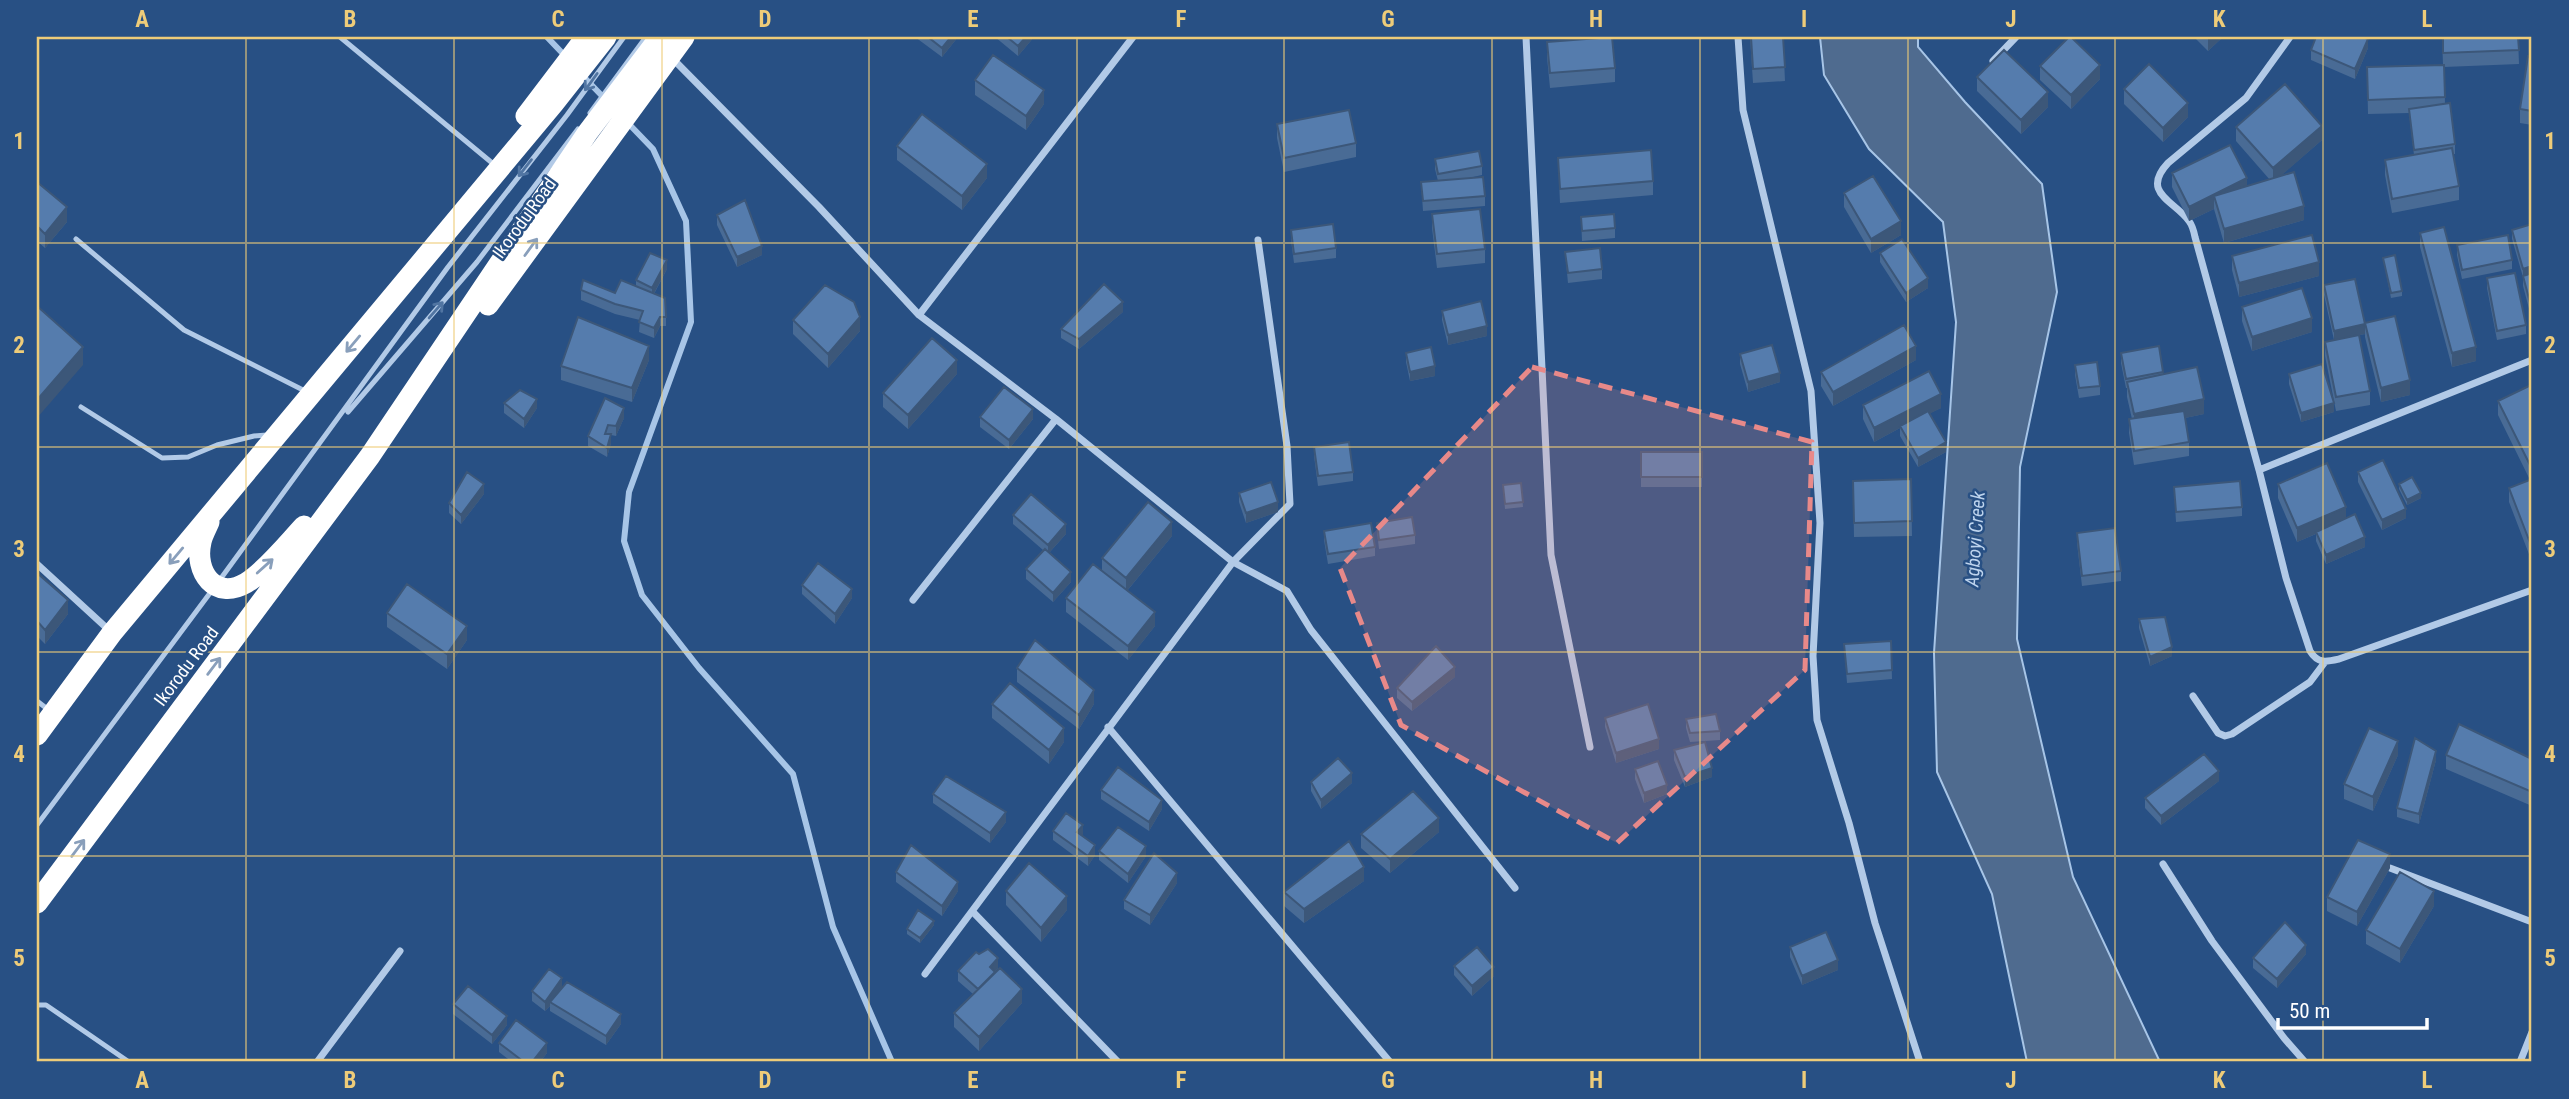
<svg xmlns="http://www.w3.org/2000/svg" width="2569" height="1099" font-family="'Roboto Condensed',sans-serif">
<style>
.water{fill:#4f6b8f;stroke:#a7c5e7;stroke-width:2}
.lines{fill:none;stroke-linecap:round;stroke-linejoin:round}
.stream{stroke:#a7c5e7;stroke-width:6}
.lane{stroke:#b2cae7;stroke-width:5}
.street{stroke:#b2cae7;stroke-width:7}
.highway{stroke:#fff;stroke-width:21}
.wall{fill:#496b95}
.shaded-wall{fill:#3c5779}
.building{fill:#557cad;stroke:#3c5779;stroke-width:2}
.oneway{stroke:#5175a2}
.oneway2{stroke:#899fbb}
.marked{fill:#e88989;fill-opacity:0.2;stroke:#e88989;stroke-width:5;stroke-dasharray:14 9;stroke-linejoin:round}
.grid{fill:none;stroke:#eecc79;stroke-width:2;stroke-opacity:0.55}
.labels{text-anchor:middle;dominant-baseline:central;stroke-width:5;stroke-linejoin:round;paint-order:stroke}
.street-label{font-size:18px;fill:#fff;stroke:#285084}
.water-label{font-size:19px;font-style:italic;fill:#bed4ee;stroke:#285084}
.neatline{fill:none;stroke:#eecc79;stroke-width:2.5}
.grid-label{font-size:23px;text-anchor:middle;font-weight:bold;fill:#eecc79}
</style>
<rect width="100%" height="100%" fill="#285084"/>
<!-- water -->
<path class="water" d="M1820 37H1918V47L1965 102 2042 184 2057 292 2020 467 2017 639 2073 877 2160 1062H2027L1992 894 1937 772 1934 653 1956 322 1943 222 1869 149 1824 75Z"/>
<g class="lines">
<!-- stream -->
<path class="stream" d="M547 37 567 58
M581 74 605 99
M627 122 653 149 686 221 691 322 629 492 624 541 642 595 699 668 793 774 833 927 892 1062"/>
<!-- lane -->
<path class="lane" d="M340 37 491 162
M590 113 646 37
M76 239 184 330 305 391
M81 407 162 458 188 457 217 445 254 436 267 435
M348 412 477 262 578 129
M219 581 448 267 567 115 624 37
M37 701 50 711
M37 825 213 589
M37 1005H46L129 1062"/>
<!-- street -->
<path class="street" d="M1526 37 1551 555 1590 747
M1738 37 1743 110 1811 391 1820 523 1813 656 1817 720 1849 823 1875 923 1920 1062
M2290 37 2246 98 2168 163C2140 193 2175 201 2189 221 2192 225 2194 232 2195 237L2259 470 2286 578 2310 651C2318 664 2326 662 2339 659L2532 590
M673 59 819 207 919 315 1056 419 1233 562 1287 591 1311 630 1515 888
M1993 61 2016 37
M919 315 1133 37
M2259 470 2532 360
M37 564 111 632
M913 600 1056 419
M2193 696 2218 733 2225 736 2232 734 2310 682 2325 662
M1108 727 1390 1062
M2163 864 2212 941 2284 1038 2305 1062
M2390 868 2532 922
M973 912 1118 1062
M925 974 1233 562 1290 504 1287 446 1258 240
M317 1062 400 951
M2520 1062 2532 1032"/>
<!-- highway -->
<path class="highway" d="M526 116 586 37
M488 305 684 37
M209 522C206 529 202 536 201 542 194 572 215 601 246 583 265 572 289 542 304 526
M37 735 112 633 554 103 606 37
M37 903 370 456 588 132 660 37"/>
</g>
<!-- wall -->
<path class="wall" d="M915 37H958L942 57Z
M995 37H1034L1018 56Z
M1750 37H1783L1785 81 1753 83Z
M2194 37H2223L2208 51Z
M2442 37H2518L2519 64 2444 67 2445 104 2455 144V154H2453L2459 186V200L2392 213 2385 175V160L2414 155 2409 113 2368 114 2367 67 2443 65Z
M1547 42 1615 68V82L1550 88 1547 57Z
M2368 48 2355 79 2311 60V50Z
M2532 57V125L2520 123V109Z
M2040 66 2100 79 2071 109 2040 80Z
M1977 77 2048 107 2021 134 1977 91Z
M975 80 1044 104 1026 130 975 95Z
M2124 89 2188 117 2163 142 2124 104Z
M1277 124 1356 143V157L1284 172 1277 138Z
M2236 127 2322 140 2279 177 2304 220 2224 243 2214 209 2189 221 2172 187V173L2247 187 2270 180 2236 141Z
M897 146 987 178 962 210 897 160Z
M1558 158 1653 181V195L1560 203Z
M1435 159 1482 166V175L1464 179 1485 196V206L1423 211 1421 182 1438 181 1435 169Z
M37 182 67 222 45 248 37 241Z
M1844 193 1901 235 1871 253 1844 207Z
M1432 214 1485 249V263L1437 268 1432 228Z
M717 215 762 255 737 267 717 225Z
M1581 217 1615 228V238L1582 241Z
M2532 224V320L2523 286V277L2512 239V230Z
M1291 230 1336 248V258L1294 263 1291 240Z
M2420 233 2476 361 2452 367 2420 247Z
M2457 245 2512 260V269L2462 279 2457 255Z
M1565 252 1602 269V279L1568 283Z
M1880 253 1928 288 1906 302 1880 262Z
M2232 256 2319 276 2239 297 2232 270Z
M2383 258 2402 291V296L2391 298Z
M667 269 654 294 666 317V326H660L654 338 639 332 640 320 615 314 581 300V290L615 293 636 286V280Z
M2487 278 2526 325V334L2497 340 2487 288Z
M2324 285 2365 334 2342 338 2370 391V405L2336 411 2325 356V342L2334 340 2324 295Z
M2242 307 2312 332 2252 351 2242 321Z
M1442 311 1487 336 1448 345 1442 320Z
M1123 312 1079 349 1061 338V329Z
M793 320 860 331 828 368 793 334Z
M2365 323 2410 395 2381 402 2365 337Z
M1406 353 1435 376 1410 381 1406 362Z
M2121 353 2163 372V375L2204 414 2185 418 2189 442V456L2134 465 2129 433V419H2132L2127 397V388H2126L2121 363Z
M1740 354 1780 382 1748 392 1740 364Z
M649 360 632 402 561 380V366Z
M1916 360 1833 406 1821 386V372Z
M2075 365 2100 386V395L2079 398 2075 375Z
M957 374 908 429 883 407V393Z
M2289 374 2334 412 2301 422 2289 384Z
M2532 388V562L2509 502V488L2530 480 2498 415V401Z
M504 403 537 408 524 428 504 413Z
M1863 405 1941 408 1930 413 1946 452 1918 467 1900 436V428L1874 442 1863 419Z
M980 417 1033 419 1009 449 980 427Z
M624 418 616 436 611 435V443L607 457 588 446V436Z
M1314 447 1353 472V481L1318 486 1314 456Z
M1641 452H1702V487H1641Z
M2358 472 2406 518 2382 530 2358 482Z
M1911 479 1912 536 1854 537 1853 481Z
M1521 483 1523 507 1505 509 1503 485Z
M2278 484 2346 518 2365 547 2326 564 2316 541V534L2297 542 2278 498Z
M2399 484 2421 498 2407 505 2399 489Z
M2174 487 2242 507V516L2176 522Z
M1239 493 1278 512 1246 523 1239 502Z
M484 494 461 524 449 513V503Z
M1013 515 1066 534 1049 553 1071 582 1053 602 1026 579V569L1043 550 1013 524Z
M1377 523 1415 535V544L1379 549 1377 532Z
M1324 531 1375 547V556L1328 564 1324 540Z
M2077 533 2121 571V581L2082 586 2077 543Z
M1172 536 1127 591 1155 626 1128 660 1066 612V598L1102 571V558Z
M37 573 68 614 45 644 37 636Z
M802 585 852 598 835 624 802 594Z
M387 613 467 640 447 669 387 627Z
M2139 619 2172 656 2150 666 2139 628Z
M1891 641 1892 679 1847 683 1844 644Z
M1017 668 1094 704 1079 729 1017 682Z
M1455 677 1412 711 1397 698V688Z
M992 704 1064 742 1049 764 992 718Z
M1605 718 1659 749 1616 763 1605 727Z
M1686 719 1720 731V740L1690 742 1686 728Z
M1674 750 1712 777 1685 787 1674 760Z
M2398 755 2373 811 2344 799V784Z
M2446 755 2532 759V806L2446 769Z
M2436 760 2419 824 2397 817V808Z
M1635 769 1667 794 1644 803 1635 779Z
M2219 781 2161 825 2145 808V798Z
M1311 782 1352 783 1321 809 1311 791Z
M1101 790 1162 809 1149 831 1101 799Z
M933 794 1006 822 990 843 933 803Z
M1053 831 1083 835 1082 836 1095 855 1088 866 1053 840Z
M1439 832 1390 873 1361 848V834Z
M1099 851 1146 856 1128 883 1099 860Z
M2390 868 2357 926 2327 911V897Z
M896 872 958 891 942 916 896 882Z
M1364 881 1304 923 1284 906V892Z
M1177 883 1150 925 1124 909V900Z
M1006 891 1067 910 1041 942 1006 905Z
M2434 906 2400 963 2366 944V930Z
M934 925 920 943 907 934V929Z
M1790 947 1838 970 1802 985 1790 957Z
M2306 954 2277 988 2253 968V958Z
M1454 966 1494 976 1472 996 1454 975Z
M998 968 995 972 1022 1003 979 1051 954 1027V1013L973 994 958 981V971Z
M562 987 621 1024 606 1045 550 1011V1006L545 1011 532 1001V991Z
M453 1004 507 1025 492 1044 453 1014Z
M499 1043 547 1053 540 1062H512L499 1052Z"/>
<!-- shaded-wall -->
<path class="shaded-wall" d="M951 37H958L942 57V48Z
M1026 37H1034L1018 56V46Z
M2208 37H2223L2208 51Z
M2368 39V48L2355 79V69Z
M2100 65V79L2071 109V95Z
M1044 90V104L1026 130V116Z
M2048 92V107L2021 134V120Z
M2188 103V117L2163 142V128Z
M2322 126V140L2273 183V168Z
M987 164V178L962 210V196Z
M2247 178V192L2214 196V209L2189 221V207Z
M2304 206V220L2224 243V229Z
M67 207V222L45 248V234Z
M1901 221V235L1871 253V239Z
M762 246V255L737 267V257Z
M667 260V269L652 297V288Z
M2319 262V276L2239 297V283Z
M2532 266V276L2523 278V269Z
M1928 278V288L1906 302V293Z
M1123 302V312L1079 349V339Z
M660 317V326L654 338V328Z
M860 317V331L828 368V354Z
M2312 318V332L2252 351V337Z
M2365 324V334L2334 340V331Z
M1487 326V336L1448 345V335Z
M649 346V360L632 402V388Z
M1916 346V360L1833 406V392Z
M83 347V365L37 418V400Z
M2476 347V361L2452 367V353Z
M957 360V374L908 429V415Z
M1435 366V376L1410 381V372Z
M1780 373V382L1748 392V382Z
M2410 380V395L2381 402V388Z
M1941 394V408L1902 428 1900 426V428L1874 442V428Z
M537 399V408L524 428V419Z
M2204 399V414L2134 429V414Z
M2334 403V412L2301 422V413Z
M624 408V418L616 436V426Z
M1033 409V419L1009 449V440Z
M611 434V443L607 457V448Z
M1946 442V452L1918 467V458Z
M484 484V494L461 524V515Z
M2421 493V498L2407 505V500Z
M1278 502V512L1246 523V513Z
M2346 507V521L2297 542V528Z
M2406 509V518L2382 530V520Z
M1172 522V536L1126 592V578Z
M1066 524V534L1048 554V545Z
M2365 537V547L2326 564V555Z
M1071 572V582L1053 602V593Z
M852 589V598L835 624V614Z
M68 600V614L45 644V630Z
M1155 612V626L1128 660V646Z
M467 626V640L447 669V654Z
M2172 647V656L2150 666V657Z
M1455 667V677L1412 711V702Z
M1094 690V704L1079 729V715Z
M1064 728V742L1049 764V750Z
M1659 739V749L1616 763V753Z
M2398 741V755L2373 811V797Z
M2436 751V760L2419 824V814Z
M1712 768V777L1685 787V777Z
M2219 771V781L2161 825V816Z
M1352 773V783L1321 809V800Z
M1667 785V794L1644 803V793Z
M1162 800V809L1149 831V822Z
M1006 812V822L990 843V833Z
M1439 818V832L1390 873V859Z
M1083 825V835L1077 842V832Z
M1095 845V855L1088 866V856Z
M1146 846V856L1128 883V874Z
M2390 854V868L2357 926V912Z
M1364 867V881L1304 923V909Z
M1177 873V883L1150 925V915Z
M958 882V891L942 916V906Z
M2434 891V906L2400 963V949Z
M1067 896V910L1041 942V928Z
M934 921V925L920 943V938Z
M2306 945V954L2277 988V979Z
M998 958V968L990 977V967Z
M1838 960V970L1802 985V976Z
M1494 967V976L1472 996V986Z
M562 978V987L550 1002V1006L545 1011V1002Z
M1022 989V1003L979 1051V1037Z
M621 1014V1024L606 1045V1036Z
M507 1016V1025L492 1044V1035Z
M547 1043V1053L540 1062H532Z"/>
<!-- building -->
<path class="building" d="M928 37H951L942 48Z
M1007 37H1026L1018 46Z
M1612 37 1615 68 1550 73 1547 42Z
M1751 37H1783L1785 67 1753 69Z
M2069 37H2071L2100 65 2071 95 2040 66Z
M2316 37H2363L2368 39 2355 69 2311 50Z
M2443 37H2518L2519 50 2443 53Z
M2004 50 2048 92 2021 120 1977 77Z
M993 55 1044 90 1026 116 975 80Z
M2528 56 2532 57V111L2520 109Z
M2149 64 2188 103 2163 128 2124 89Z
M2444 65 2445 97 2368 100 2367 67Z
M2285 84 2322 126 2273 168 2236 127Z
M2450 103 2455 144 2414 150 2409 109Z
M1349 110 1356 143 1284 158 1277 124Z
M922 114 987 164 962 196 897 146Z
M2230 145 2247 178 2189 207 2172 173Z
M2452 148 2459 186 2392 199 2385 160Z
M1651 150 1653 181 1560 189 1558 158Z
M1479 151 1482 166 1438 174 1435 159Z
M2294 172 2304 206 2224 229 2214 196Z
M1873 176 1901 221 1871 239 1844 193Z
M1483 177 1485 196 1423 201 1421 182Z
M37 182 67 207 45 234 37 226Z
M745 200 762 246 737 257 717 215Z
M1480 209 1485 249 1437 254 1432 214Z
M1614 214 1615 228 1582 231 1581 217Z
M1333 224 1336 248 1294 254 1291 230Z
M2532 224V266L2523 269 2512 230Z
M2444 227 2476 347 2452 353 2420 233Z
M2312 235 2319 262 2239 283 2232 256Z
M2508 235 2512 260 2462 270 2457 245Z
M1902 239 1928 278 1906 293 1880 253Z
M1600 248 1602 269 1568 273 1565 252Z
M650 253 667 260 652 288 636 280Z
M2395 255 2402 291 2391 293 2383 258Z
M2515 273 2526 325 2497 331 2487 278Z
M2532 273V310L2523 276Z
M2355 279 2365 324 2334 331 2324 285Z
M583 280 615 293 621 280 665 298 666 317H660L654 328 639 322 643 311 615 304 581 290Z
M1104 284 1123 302 1079 339 1061 329Z
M825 285 854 302 860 317 828 354 793 320Z
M2302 288 2312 318 2252 337 2242 307Z
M1481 301 1487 326 1448 335 1442 311Z
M37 306 83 347 37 400Z
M2395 316 2410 380 2381 388 2365 323Z
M578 317 649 346 632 388 561 366Z
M1904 325 1916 346 1833 392 1821 372Z
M2359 335 2370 391 2336 397 2325 342Z
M932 338 957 360 908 415 883 393Z
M1772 345 1780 373 1748 382 1740 354Z
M2159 346 2163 372 2126 379 2121 353Z
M1431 347 1435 366 1410 372 1406 353Z
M2097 362 2100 386 2079 388 2075 365Z
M2322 364 2334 403 2301 413 2289 374Z
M2197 367 2204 399 2134 414 2127 382Z
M1929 371 1941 394 1874 428 1863 405Z
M2531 385 2532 388V469L2498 401Z
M1004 387 1033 409 1009 440 980 417Z
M520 390 537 399 524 419 504 403Z
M605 398 624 408 616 426 608 425 605 434H611L607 448 588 436Z
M1928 411 1946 442 1918 458 1900 426Z
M2184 411 2189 442 2134 451 2129 419Z
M1349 442 1353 472 1318 476 1314 447Z
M1641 452H1702V477H1641Z
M2383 460 2406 509 2382 520 2358 472Z
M2327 463 2346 507 2297 528 2278 484Z
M467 472 484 484 461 515 449 503Z
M2412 477 2421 493 2407 500 2399 484Z
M1911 479 1912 521 1854 523 1853 481Z
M2532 479V548L2509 488Z
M2240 481 2242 507 2176 512 2174 487Z
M1271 482 1278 502 1246 513 1239 493Z
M1521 483 1523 502 1505 504 1503 485Z
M1031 494 1066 524 1048 545 1013 515Z
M1148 502 1172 522 1126 578 1102 558Z
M2355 514 2365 537 2326 555 2316 532Z
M1412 517 1415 535 1379 540 1377 523Z
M1371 523 1375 547 1328 554 1324 531Z
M2115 528 2121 571 2082 576 2077 533Z
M1045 549 1071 572 1053 593 1026 569Z
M818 563 852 589 835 614 802 585Z
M1093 564 1155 612 1128 646 1066 598Z
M37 573 68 600 45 630 37 621Z
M407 584 467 626 447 654 387 613Z
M2165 617 2172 647 2150 657 2139 619Z
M1035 640 1094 690 1079 715 1017 668Z
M1891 641 1892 670 1847 674 1844 644Z
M1436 646 1455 667 1412 702 1397 688Z
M1010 683 1064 728 1049 750 992 704Z
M1648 704 1659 739 1616 753 1605 718Z
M1716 714 1720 731 1690 733 1686 719Z
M2459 724 2532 759V792L2446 755Z
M2369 728 2398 741 2373 797 2344 784Z
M2415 738 2436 751 2419 814 2397 808Z
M1705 742 1712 768 1685 777 1674 750Z
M2204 754 2219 771 2161 816 2145 798Z
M1338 758 1352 773 1321 800 1311 782Z
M1658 761 1667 785 1644 793 1635 769Z
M1118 767 1162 800 1149 822 1101 790Z
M946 776 1006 812 990 833 933 794Z
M1413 791 1439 818 1390 859 1361 834Z
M1066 813 1083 825 1077 832 1095 845 1088 856 1053 831Z
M1118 827 1146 846 1128 874 1099 851Z
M2358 840 2390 854 2357 912 2327 897Z
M1349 841 1364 867 1304 909 1284 892Z
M911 845 958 882 942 906 896 872Z
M1154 853 1177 873 1150 915 1124 900Z
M1029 863 1067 896 1041 928 1006 891Z
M2400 872 2434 891 2400 949 2366 930Z
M918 910 934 921 920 938 907 929Z
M2285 922 2306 945 2277 979 2253 958Z
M1826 932 1838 960 1802 976 1790 947Z
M1477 947 1494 967 1472 986 1454 966Z
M988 949 998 958 990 967 995 972 978 989 958 971 976 952 979 954Z
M1000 968 1022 989 979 1037 954 1013Z
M549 969 562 978 545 1002 532 991Z
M567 982 621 1014 606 1036 550 1002Z
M468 986 507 1016 492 1035 453 1004Z
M516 1020 547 1043 532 1062H524L499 1043Z"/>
<!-- one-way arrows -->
<defs><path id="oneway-shaft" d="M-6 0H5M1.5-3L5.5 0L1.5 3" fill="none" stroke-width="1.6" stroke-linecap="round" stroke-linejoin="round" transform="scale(1.75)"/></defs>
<g class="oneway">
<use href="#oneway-shaft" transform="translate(591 82) rotate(126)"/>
<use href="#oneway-shaft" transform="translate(525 168) rotate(128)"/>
<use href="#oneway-shaft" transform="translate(436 310) rotate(-49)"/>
</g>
<g class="oneway2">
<use href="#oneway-shaft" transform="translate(531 247) rotate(-54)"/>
<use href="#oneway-shaft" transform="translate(353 344) rotate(130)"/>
<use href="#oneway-shaft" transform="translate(176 556) rotate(130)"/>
<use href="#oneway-shaft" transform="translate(265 566) rotate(-42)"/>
<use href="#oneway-shaft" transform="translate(214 666) rotate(-53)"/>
<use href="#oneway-shaft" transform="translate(78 848) rotate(-53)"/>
</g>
<!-- marked area -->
<path class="marked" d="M1532 367 1812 442 1805 670 1617 843 1401 725 1340 568Z"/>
<!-- grid -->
<path class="grid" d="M246 37V1062M454 37V1062M662 37V1062M869 37V1062M1077 37V1062M1284 37V1062M1492 37V1062M1700 37V1062M1908 37V1062M2115 37V1062M2323 37V1062M37 243H2532M37 447H2532M37 652H2532M37 856H2532"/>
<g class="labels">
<!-- street labels -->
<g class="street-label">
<text transform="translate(524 218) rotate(-54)">Ikorodu Road</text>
<text transform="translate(186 666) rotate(-53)">Ikorodu Road</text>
</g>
<!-- water labels -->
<g class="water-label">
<text transform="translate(1975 539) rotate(-86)">Agboyi Creek</text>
</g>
</g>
<!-- border -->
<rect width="2569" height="1099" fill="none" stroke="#285084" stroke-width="77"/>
<!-- scale -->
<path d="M2278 1018v10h149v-10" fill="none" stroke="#ffffff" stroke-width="3.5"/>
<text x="2289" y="1018" font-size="21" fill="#ffffff" stroke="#285084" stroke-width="5" paint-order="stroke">50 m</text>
<rect x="38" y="38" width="2492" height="1022" class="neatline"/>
<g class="grid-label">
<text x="142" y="27">A</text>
<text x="350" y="27">B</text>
<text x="558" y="27">C</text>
<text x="765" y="27">D</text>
<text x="973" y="27">E</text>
<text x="1181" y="27">F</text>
<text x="1388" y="27">G</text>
<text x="1596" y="27">H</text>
<text x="1804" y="27">I</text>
<text x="2011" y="27">J</text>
<text x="2219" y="27">K</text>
<text x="2427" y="27">L</text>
<text x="19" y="149">1</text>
<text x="2550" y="149">1</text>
<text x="19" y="353">2</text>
<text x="2550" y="353">2</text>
<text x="19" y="557">3</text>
<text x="2550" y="557">3</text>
<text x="19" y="762">4</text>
<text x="2550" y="762">4</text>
<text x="19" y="966">5</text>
<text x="2550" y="966">5</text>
<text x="142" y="1088">A</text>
<text x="350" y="1088">B</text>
<text x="558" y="1088">C</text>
<text x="765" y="1088">D</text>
<text x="973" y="1088">E</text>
<text x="1181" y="1088">F</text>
<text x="1388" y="1088">G</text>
<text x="1596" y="1088">H</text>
<text x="1804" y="1088">I</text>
<text x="2011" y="1088">J</text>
<text x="2219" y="1088">K</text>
<text x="2427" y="1088">L</text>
</g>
</svg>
